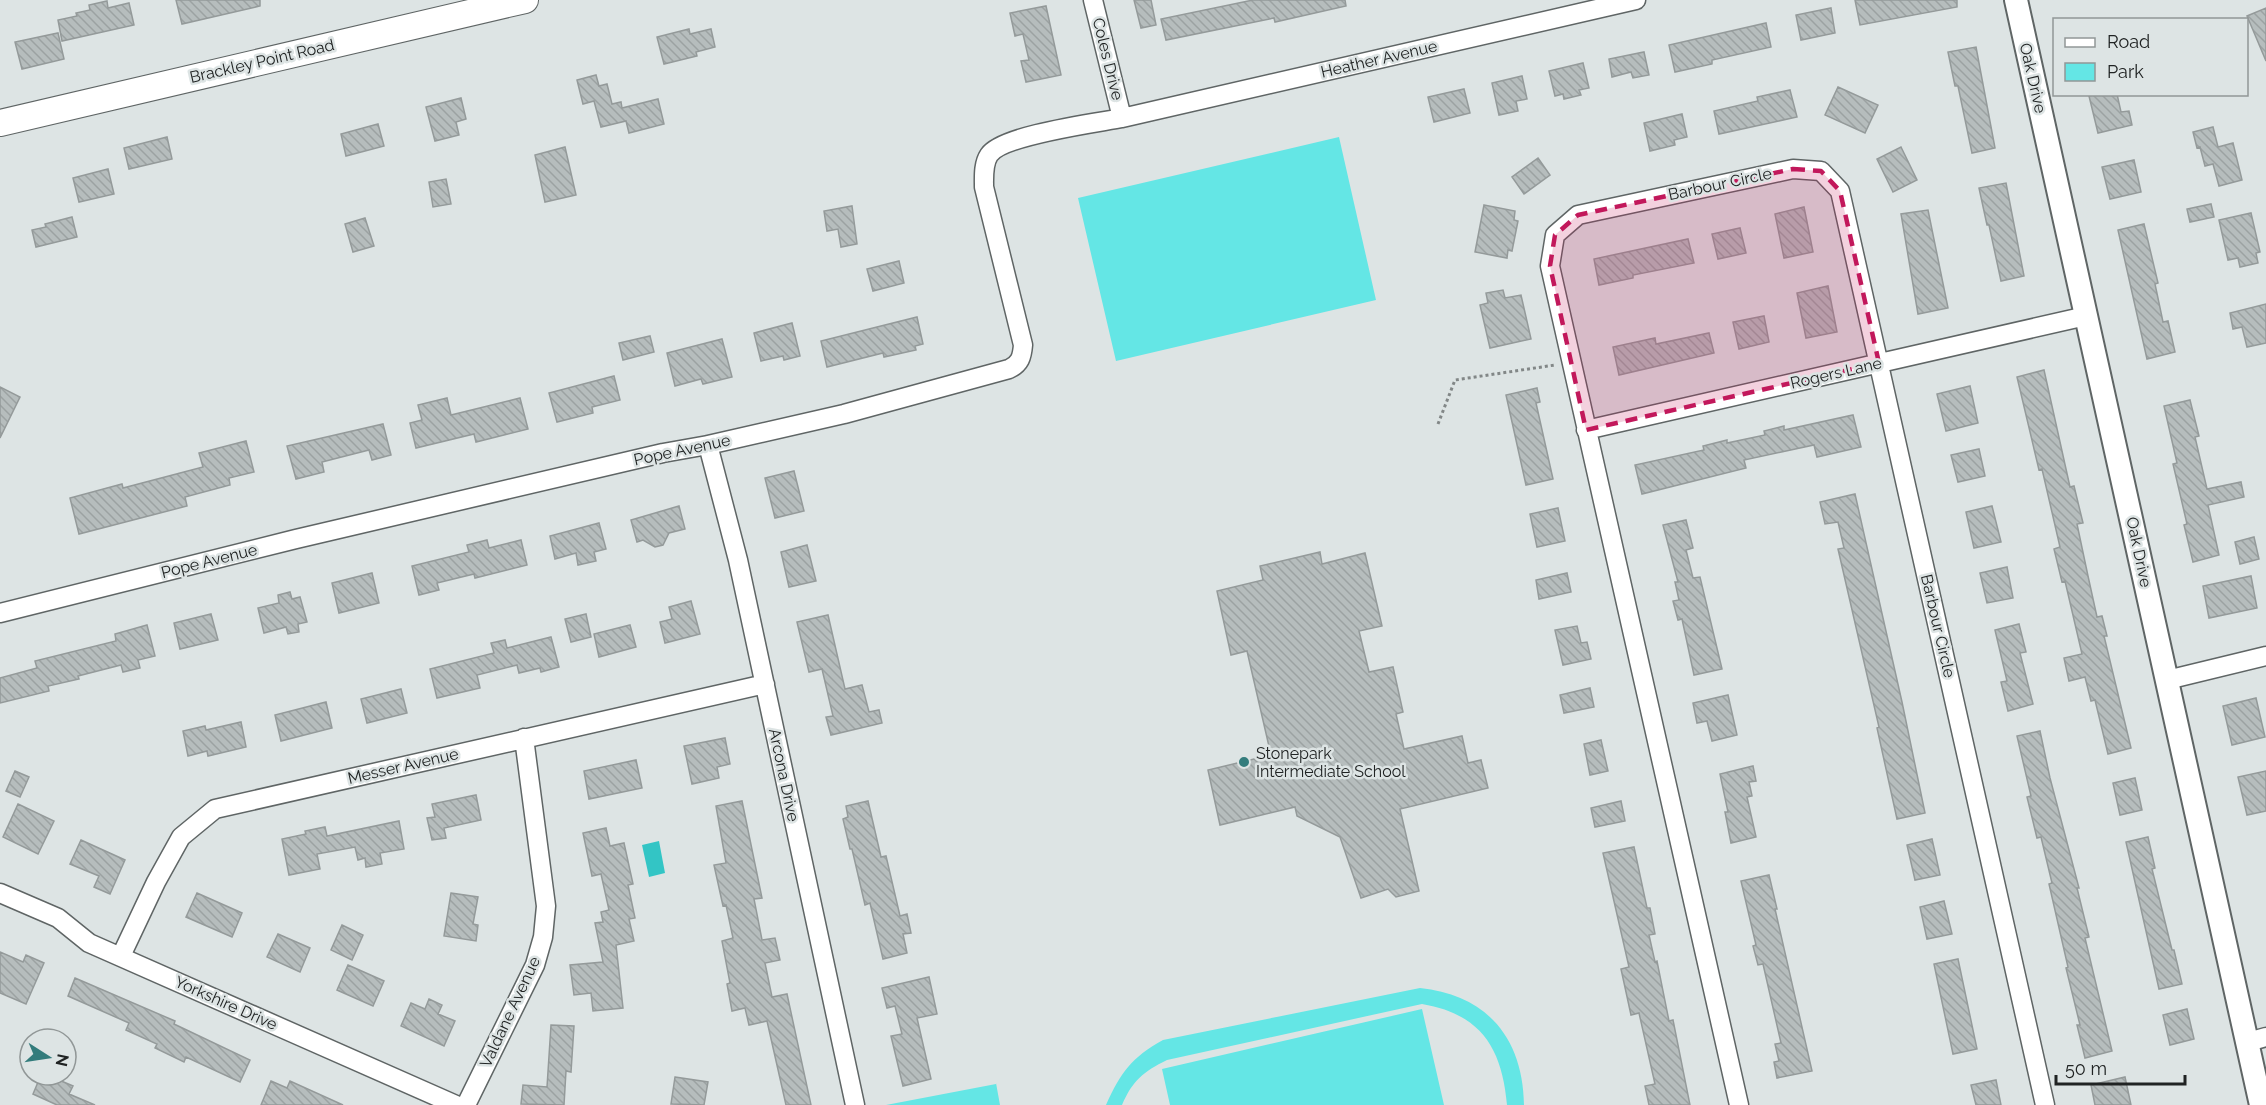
<svg xmlns="http://www.w3.org/2000/svg" width="2266" height="1105" font-family="Raleway,sans-serif">
<style>
.park{fill:#64e6e5}
.water{fill:#33c5c5}
.building{fill:url(#building-back-hatch);stroke:#949a9a;stroke-width:1.5}
.lines{fill:none;stroke-linecap:round;stroke-linejoin:round}
.minor-casing{stroke:#5f6565;stroke-width:21}
.tertiary-casing{stroke:#5f6565;stroke-width:26}
.secondary-casing{stroke:#5f6565;stroke-width:28}
.path{stroke:#828787;stroke-width:3;stroke-dasharray:3 3;stroke-linecap:butt}
.minor{stroke:#fff;stroke-width:18}
.tertiary{stroke:#fff;stroke-width:22}
.secondary{stroke:#fff;stroke-width:26}
.marked{fill:#c2185b;fill-opacity:0.2;stroke:#c2185b;stroke-width:4.5;stroke-dasharray:12 8;stroke-linejoin:round}
.poi-dot{fill:#337c7c;stroke:#dde4e4;stroke-width:2}
.labels{text-anchor:middle;dominant-baseline:central;stroke-width:5;stroke-linejoin:round;paint-order:stroke}
.street-label{font-size:16px;fill:#202323;stroke:#dde4e4}
.poi-label{font-size:16px;fill:#202323;stroke:#dde4e4;text-anchor:start}
</style>
<defs>
<pattern id="building-back-hatch" width="6" height="6" patternUnits="userSpaceOnUse" patternTransform="scale(1.5)"><rect width="6" height="6" fill="#b6bdbd"/><path d="M-1 5l2 2M0 0l6 6M5-1l2 2" fill="none" stroke="#9ca2a2"/></pattern>
</defs>
<rect width="100%" height="100%" fill="#dde4e4"/>
<!-- park -->
<path class="park" d="M1339 137 1376 300 1116 361 1078 198Z
M1420 988C1487 995 1523 1038 1524 1105H1507C1502 1048 1481 1014 1422 1004L1167 1060C1143 1072 1133 1080 1122 1105H1106C1121 1072 1131 1058 1163 1040Z
M1422 1009 1444 1105H1170L1162 1069Z
M996 1083 1000 1105H886L996 1084Z"/>
<!-- water -->
<path class="water" d="M659 841 665 873 649 877 642 845Z"/>
<!-- building -->
<path class="building" d="M176 0H260V6L182 24Z
M1134 0H1151L1156 25 1141 28Z
M1253 0H1345L1346 6 1275 22 1274 18 1166 40 1161 19Z
M1855 0H1957V7L1860 25Z
M107 1 108 8 129 3 134 25 62 41 58 20 77 16 76 13 90 10 89 5Z
M1046 6 1061 75 1026 82 1021 61 1029 60 1023 34 1015 36 1010 13Z
M1831 8 1835 33 1801 40 1796 15Z
M2266 8V61L2247 16Z
M1766 23 1771 47 1712 60V64L1675 72 1669 45Z
M689 29 690 34 711 29 715 47 696 52 697 56 664 64 657 37Z
M58 33 64 59 22 69 15 42Z
M1976 47 1995 148 1972 153 1958 86H1955L1948 52Z
M1644 52 1649 75 1633 78 1631 72 1612 77 1609 59Z
M1583 63 1589 88 1579 90 1581 95 1564 99 1563 94 1555 96 1549 71Z
M596 75 599 86 607 84 612 104 621 102 622 108 658 99 664 124 629 133 626 121 601 127 594 101 583 104 577 80Z
M1522 76 1527 99 1516 101 1518 111 1499 115 1492 83Z
M1838 87 1878 105 1865 133 1825 115Z
M1464 89 1470 113 1434 122 1428 97Z
M1790 90 1797 117 1719 134 1714 111 1758 101 1757 97Z
M2097 94H2117L2121 112 2129 111 2132 125 2098 133 2089 96Z
M461 98 466 119 456 122 459 135 435 141 426 107Z
M1682 114 1687 137 1674 140 1675 145 1650 151 1644 123Z
M378 124 384 146 346 156 341 134Z
M2213 127 2218 147 2233 143 2242 180 2219 186 2213 164 2205 166 2200 147 2197 148 2193 132Z
M167 137 172 159 129 169 124 148Z
M565 147 576 195 545 202 535 155Z
M1901 147 1917 180 1893 192 1877 159Z
M1538 158 1550 175 1524 194 1512 177Z
M2134 160 2141 192 2110 199 2102 167Z
M108 169 114 194 79 202 73 178Z
M446 179 451 204 433 207 429 182Z
M2006 183 2024 276 2001 281 1989 225H1987L1979 188Z
M2211 204 2214 217 2190 222 2187 209Z
M1484 205 1515 211 1514 220 1518 221 1512 251 1508 250 1507 258 1475 252Z
M852 206 857 244 841 247 838 229 827 231 824 211Z
M1804 207 1813 252 1784 258 1775 214Z
M1928 210 1948 308 1918 314 1901 214Z
M2251 213 2260 252 2256 253 2258 263 2240 267 2238 258 2228 260 2219 220Z
M72 217 77 237 36 247 32 230 46 227 45 224Z
M365 218 374 246 353 252 345 224Z
M2144 224 2158 283 2155 284 2163 322 2168 321 2175 352 2147 359 2118 230Z
M1740 228 1746 253 1718 259 1712 234Z
M1688 239 1694 263 1633 275V278L1599 285 1594 259Z
M899 261 904 283 873 291 867 269Z
M1828 286 1837 332 1806 338 1797 293Z
M1503 290 1505 298 1521 295 1531 339 1490 348 1480 305 1488 303 1486 293Z
M2266 304V343L2247 347 2242 327 2233 329 2230 313Z
M1764 316 1769 342 1739 349 1733 322Z
M917 317 923 344 915 346 916 350 884 357 883 353 827 367 821 341Z
M792 323 800 356 784 360 783 356 761 361 754 333Z
M1709 333 1714 353 1619 375 1613 347 1655 338 1656 344Z
M650 336 654 352 623 360 619 343Z
M722 339 732 377 703 384 701 379 675 386 667 353Z
M2044 370 2070 487 2074 486 2083 523 2077 524 2088 576 2097 617 2102 616 2107 636H2104L2131 748 2108 754 2095 700 2091 701 2085 677 2069 681 2064 658 2082 654 2065 581 2062 582 2054 549 2060 547 2042 469 2039 470 2017 377Z
M614 376 620 400 592 407 593 413 557 422 549 393Z
M1970 386 1978 423 1946 431 1937 394Z
M0 387 20 397 0 438Z
M1537 388 1540 402 1536 403 1553 479 1526 485 1506 395Z
M447 398 451 415 520 398 528 429 476 442 474 434 416 448 410 423 422 420 418 405Z
M2190 400 2199 436 2195 437 2207 489 2241 482 2244 497 2208 505 2219 555 2193 562 2184 525 2187 524 2173 464 2177 463 2164 406Z
M1853 415 1861 447 1817 457 1814 445 1744 460 1746 468 1642 494 1635 465 1704 450 1703 446 1727 440V443L1765 435 1764 431 1784 426V430Z
M383 424 391 455 372 460 369 450 322 462 324 472 296 479 287 446Z
M246 441 254 472 229 478 230 485 185 497 187 506 79 534 70 498 122 484 123 488 203 467 199 453Z
M1979 449 1985 476 1958 482 1951 455Z
M794 471 804 511 775 518 765 478Z
M1855 494 1902 702 1925 813 1897 819 1877 728 1879 727 1838 549 1844 548 1838 522 1825 524 1820 502Z
M679 506 685 529 669 533 663 545 655 547 643 540 637 542 631 520Z
M1992 506 2001 542 1974 548 1966 512Z
M1558 508 1565 541 1537 547 1530 514Z
M1686 520 1693 548 1686 550 1693 578 1700 577 1722 669 1694 675 1682 619 1678 620 1673 601 1679 600 1675 582H1678L1663 525Z
M599 523 606 549 594 552 596 561 578 565 576 553 555 559 550 536Z
M2254 537 2259 559 2240 564 2235 542Z
M487 540 489 548 521 540 527 565 475 578 474 574 437 583 439 590 419 595 412 566 469 552 467 545Z
M807 545 816 581 789 587 781 552Z
M1320 552 1322 564 1365 553 1382 626 1359 631 1369 672 1393 667 1403 712 1396 714 1404 749 1462 736 1468 763 1481 760 1488 788 1400 809 1419 891 1396 897 1388 889 1361 898 1340 837 1297 816 1295 807 1220 825 1208 770 1271 755 1247 651 1231 655 1217 591 1263 580 1260 566Z
M2007 567 2013 598 1987 603 1980 573Z
M372 573 379 603 339 613 332 583Z
M1567 573 1571 592 1539 599 1536 580Z
M2251 576 2257 608 2209 618 2203 586Z
M290 592 292 599 300 597 307 622 298 624 299 632 288 634 286 627 264 633 258 608 279 603 278 595Z
M691 601 700 634 665 643 660 622 672 619 669 607Z
M211 614 218 640 180 649 174 623Z
M586 614 591 637 571 642 565 619Z
M828 615 845 689 862 685 869 712 879 710 882 723 831 735 826 717 833 716 822 669 809 672 797 622Z
M2019 624 2026 652 2020 653 2033 704 2008 711 2001 682 2007 681 1995 630Z
M147 625 155 656 138 660 140 668 123 672 121 665 78 676 79 679 48 686 49 691 0 703V678L37 668 35 661 116 641 115 634Z
M630 625 636 647 599 657 594 634Z
M1577 626 1581 643 1587 642 1591 659 1563 665 1555 630Z
M551 637 559 667 541 672 540 668 519 673 517 665 477 675 480 688 437 698 430 669 494 653 491 643 505 640 507 648Z
M1590 688 1594 707 1564 713 1560 695Z
M401 689 407 713 367 723 361 699Z
M1728 695 1737 735 1712 741 1707 721 1697 723 1693 703Z
M2256 698 2265 737 2232 745 2223 706Z
M326 702 332 728 281 741 275 715Z
M241 722 246 747 208 756 207 751 188 756 183 731 205 726 206 730Z
M2040 731 2050 778 2079 888H2077L2089 937 2085 938 2112 1051 2085 1058 2077 1025H2080L2066 968 2068 967 2049 884 2052 883 2041 837 2037 838 2027 797 2031 796 2017 736Z
M725 738 730 764 717 767 719 778 692 784 684 746Z
M1601 740 1608 771 1590 775 1584 744Z
M636 760 642 788 589 799 584 771Z
M1753 766 1756 781 1749 782 1752 796 1747 797 1756 837 1731 843 1725 812H1728L1720 774Z
M15 771 29 777 20 797 6 791Z
M2266 771V811L2247 815 2238 777Z
M2135 778 2142 810 2120 815 2113 783Z
M476 795 481 820 444 828 446 838 432 840 427 818 435 817 432 804Z
M742 801 762 898 754 899 762 940 775 938 780 960 765 963 772 997 787 994 811 1105H786L767 1021 749 1025 745 1008 732 1011 727 984 730 983 722 941 733 938 726 905 723 906 714 865 726 863 716 806Z
M868 801 881 857 886 856 900 916 907 914 911 933 903 934 907 953 883 959 870 903 865 905 852 849H850L843 819 848 817 846 806Z
M1621 801 1625 821 1595 827 1591 808Z
M18 804 54 821 38 854 3 837Z
M399 821 404 849 380 853 382 864 366 867 365 858 358 860 355 847 317 854 320 869 289 875 282 839 306 834 305 831 325 827 327 836Z
M606 828 610 846 624 843 633 884 628 885 635 918 629 919 634 941 616 945 623 1008 593 1011 591 993 574 995 570 965 603 962 595 923 603 922 601 912 609 910 601 874 592 876 583 833Z
M2148 837 2155 868 2152 869 2172 950H2174L2182 984 2159 989 2126 842Z
M1932 839 1940 875 1915 880 1907 845Z
M81 840 125 860 110 894 94 887 99 876 70 864Z
M1634 847 1647 908H1650L1655 934 1649 935 1655 962 1657 961 1669 1021 1673 1020 1690 1105H1649L1645 1086 1655 1084 1639 1013 1631 1015 1621 969 1629 967 1603 853Z
M1769 875 1777 909H1775L1812 1071 1777 1078 1774 1062 1779 1061 1775 1044 1781 1043 1763 964 1758 965 1753 946 1756 945 1741 881Z
M197 893 242 913 232 937 186 917Z
M451 893 478 897 473 924 478 925 476 941 444 936Z
M1944 901 1952 934 1927 939 1920 907Z
M342 925 363 935 352 960 331 950Z
M278 934 310 948 300 972 267 957Z
M0 952 23 962 26 955 44 963 26 1004 0 993Z
M1958 959 1977 1049 1953 1054 1934 964Z
M348 965 384 981 373 1006 337 990Z
M929 977 937 1014 917 1018 931 1079 903 1086 891 1036 902 1034 895 1006 887 1008 882 988Z
M75 978 175 1021 174 1024 250 1060 240 1082 186 1057 184 1062 155 1048 157 1044 126 1030 129 1023 68 996Z
M429 999 442 1005 438 1014 455 1021 444 1046 401 1026 411 1003 425 1009Z
M2187 1009 2194 1039 2170 1045 2163 1015Z
M551 1025 574 1026 571 1072 566 1071 564 1105 521 1104 523 1085 547 1087Z
M41 1075H47L73 1086 69 1094 95 1105H57L33 1094Z
M675 1077 708 1082 704 1105 671 1104Z
M2125 1077 2131 1105H2095L2091 1085Z
M1996 1080 2001 1105H1976L1971 1085Z
M271 1081 287 1088 290 1081 343 1105H261Z"/>
<g class="lines">
<defs>
<path id="minor" d="M1093 0 1122 118
M1586 430 2086 316
M708 445 738 560 855 1105
M0 613 296 539 663 453 708 445 844 414 1009 369C1020 364 1022 357 1023 345L984 187C984 177 983 164 989 155 1002 135 1096 123 1122 118L1636 0
M2167 680 2266 656
M0 893 58 918 89 943 456 1105
M121 956 156 882 181 837 215 809 765 684
M2248 1042 2266 1037
M466 1105 535 965 543 937 546 906 524 738
M1739 1105 1550 266 1555 235 1578 215 1793 169 1821 171 1840 191 2045 1105"/>
<path id="tertiary" d="M2016 0 2261 1105"/>
<path id="secondary" d="M0 123 525 0"/>
</defs>
<!-- minor casing -->
<use href="#minor" class="minor-casing"/>
<!-- tertiary casing -->
<use href="#tertiary" class="tertiary-casing"/>
<!-- secondary casing -->
<use href="#secondary" class="secondary-casing"/>
<!-- path -->
<path class="path" d="M1438 424 1455 380 1555 365"/>
<!-- minor -->
<use href="#minor" class="minor"/>
<!-- tertiary -->
<use href="#tertiary" class="tertiary"/>
<!-- secondary -->
<use href="#secondary" class="secondary"/>
</g>
<!-- marked area -->
<path class="marked" d="M1793 169 1821 171 1840 191 1879 363 1586 430 1550 266 1555 235 1578 215Z"/>
<!-- markers -->
<circle class="poi-dot" cx="1244" cy="762" r="6"/>
<g class="labels">
<!-- street labels -->
<g class="street-label">
<text transform="translate(1108 59) rotate(76)">Coles Drive</text>
<text transform="translate(1379 59) rotate(-13)">Heather Avenue</text>
<text transform="translate(262 61) rotate(-13)">Brackley Point Road</text>
<text transform="translate(2033 78) rotate(77)">Oak Drive</text>
<text transform="translate(1720 184) rotate(-12)">Barbour Circle</text>
<text transform="translate(1836 373) rotate(-13)">Rogers Lane</text>
<text transform="translate(682 450) rotate(-12)">Pope Avenue</text>
<text transform="translate(2139 552) rotate(78)">Oak Drive</text>
<text transform="translate(209 561) rotate(-14)">Pope Avenue</text>
<text transform="translate(1938 626) rotate(77)">Barbour Circle</text>
<text transform="translate(403 766) rotate(-13)">Messer Avenue</text>
<text transform="translate(784 775) rotate(78)">Arcona Drive</text>
<text transform="translate(226 1003) rotate(24)">Yorkshire Drive</text>
<text transform="translate(510 1012) rotate(-65)">Valdane Avenue</text>
</g>
<!-- poi labels -->
<g class="poi-label">
<text x="1256" y="753">Stonepark<tspan x="1256" dy="18">Intermediate School</tspan></text>
</g>
</g>
<!-- legend -->
<rect x="2053" y="18" width="195" height="78" fill="#dde4e4" stroke="#919797" stroke-width="1.5"/>
<rect x="2065" y="38" width="30" height="9" fill="#ffffff" stroke="#919797" stroke-width="1.5"/>
<text x="2107" y="48" font-size="18" fill="#202323">Road</text>
<rect x="2065" y="63" width="30" height="18" fill="#64e6e5" stroke="#919797" stroke-width="1.5"/>
<text x="2107" y="78" font-size="18" fill="#202323">Park</text>
<!-- north arrow -->
<g transform="translate(48 1057) rotate(102)"><circle r="28" fill="#dde4e4" stroke="#919797" stroke-width="1.5"/>
<path d="M0-4.5L10 22L0 15L-10 22Z" fill="#337c7c"/>
<text y="-9" font-size="16" font-weight="bold" text-anchor="middle" fill="#202323">N</text>
</g>
<!-- scale -->
<path d="M2056 1075v9h129v-9" fill="none" stroke="#202323" stroke-width="3"/>
<text x="2065" y="1075" font-size="18" fill="#202323" stroke="#dde4e4" stroke-width="4.5" paint-order="stroke">50 m</text>
</svg>
